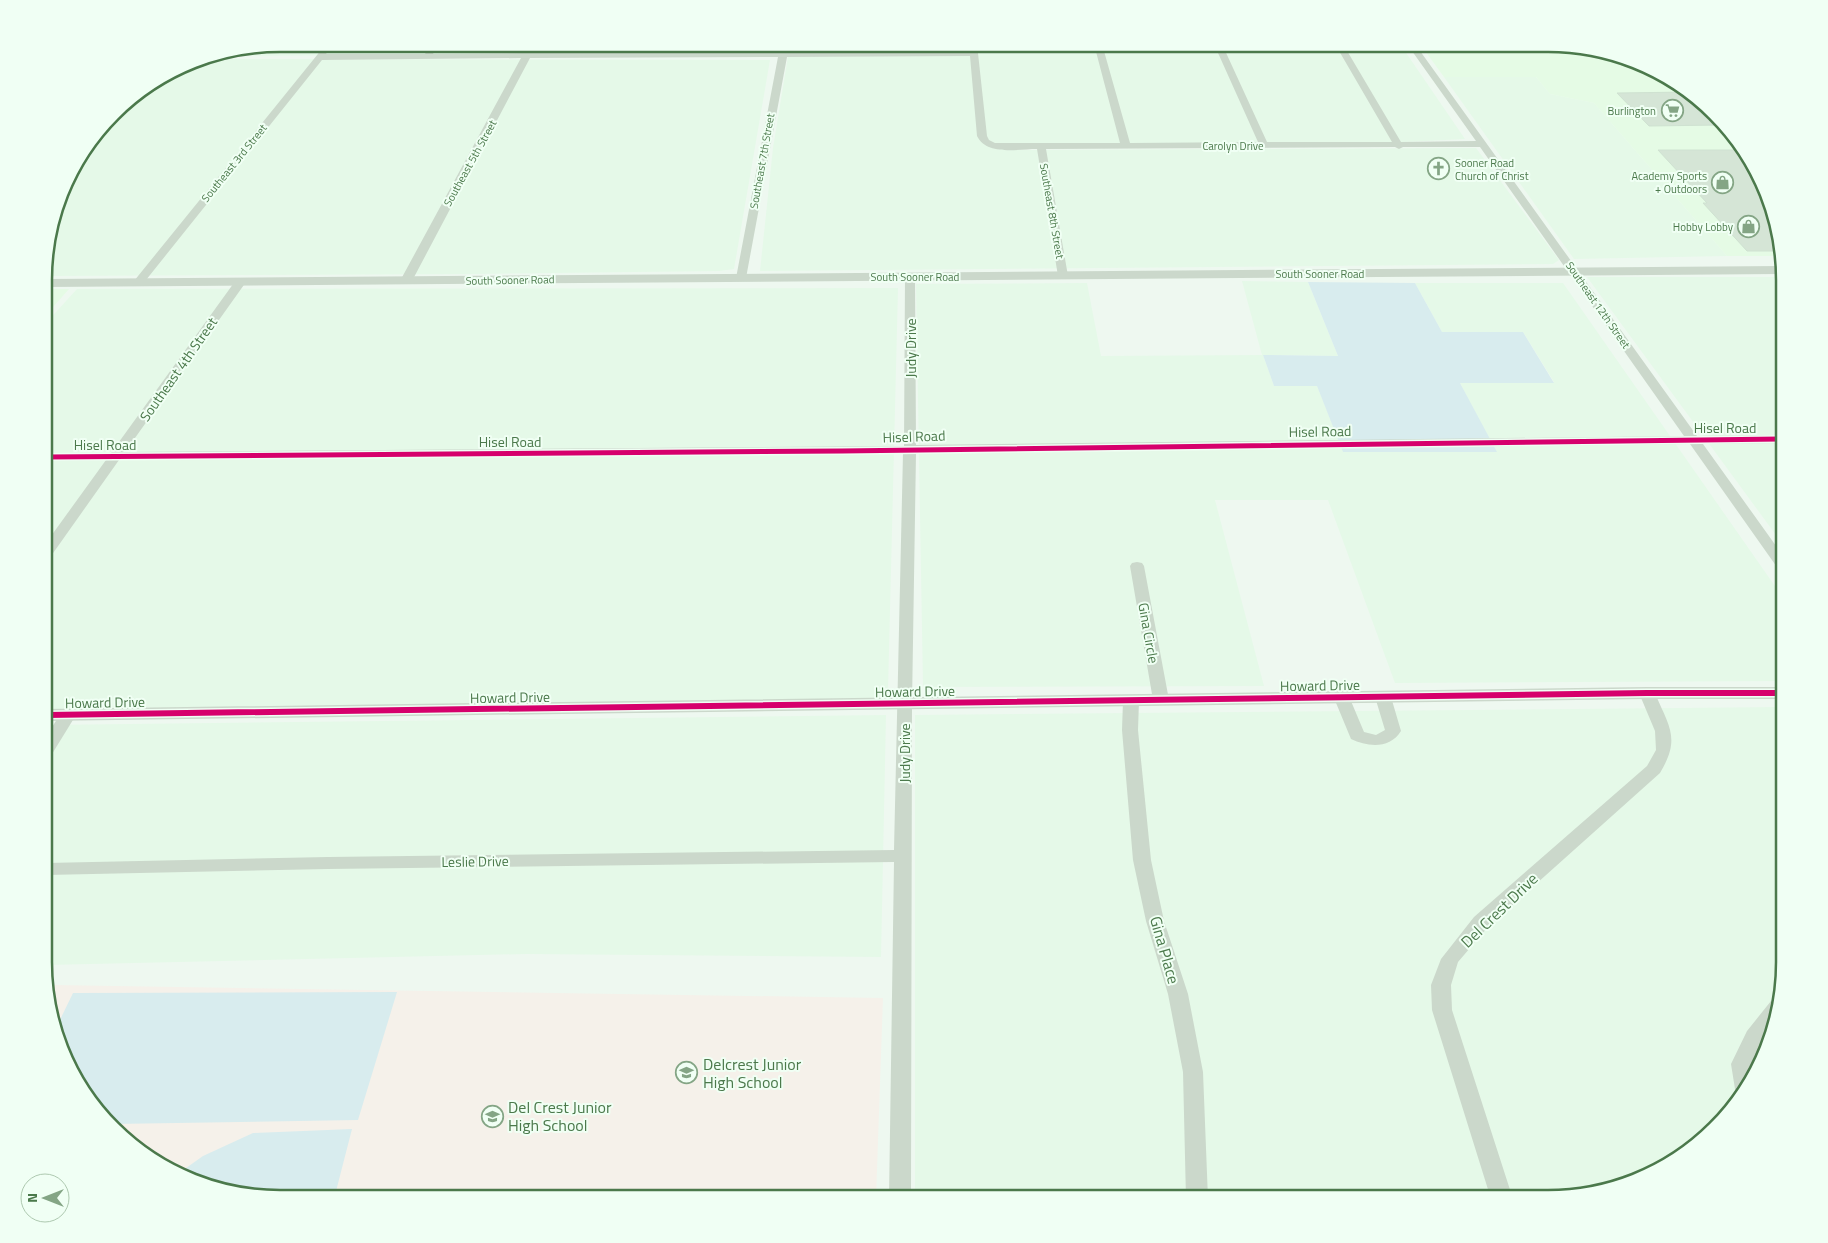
<svg xmlns="http://www.w3.org/2000/svg" width="1828" height="1243" font-family="'Titillium Web',sans-serif">
<style>
.residential{fill:#e5f9e8}
.commercial{fill:#e5fbe5}
.education{fill:#f5f1ea}
.green{fill:#d8ecee}
.building{fill:#d5e5d6;stroke:#cfe2d1}
.lines{fill:none;stroke-linecap:round;stroke-linejoin:round}
.minor{fill:#cbd8cb;fill-rule:evenodd}
.tertiary{fill:#cbd8cb;fill-rule:evenodd}
.secondary{fill:#cbd8cb;fill-rule:evenodd}
.cycleway-far1-casing{stroke:#f0fff4;stroke-width:8}
.cycleway-casing{stroke:#f0fff4;stroke-width:9}
.cycleway-far1{stroke:#d6006c;stroke-width:5}
.cycleway{stroke:#d6006c;stroke-width:6}
.labels{text-anchor:middle;dominant-baseline:central;stroke-width:4;stroke-linejoin:round;paint-order:stroke}
.far-poi-label{font-size:11px;fill:#4b794b;stroke:#f0fff4;text-anchor:end}
.far-street-label{font-size:11px;fill:#4b794b;stroke:#f0fff4}
.street-label{font-size:14px;fill:#4b794b;stroke:#f0fff4}
.near-street-label{font-size:16px;fill:#4b794b;stroke:#f0fff4}
.near-poi-label{font-size:16px;fill:#4b794b;stroke:#f0fff4;text-anchor:start}
.rim{fill:none;stroke:#4b794b;stroke-width:2.5}
</style>
<rect width="100%" height="100%" fill="#eef8f0"/>
<!-- residential -->
<path class="residential" d="M280 44H779L773 52 220 56Z
M790 44H1400L1465 139 1387 143 1114 144 1007 150 1476 148 1559 260 1553 264 760 271 773 148Z
M204 59 770 60 734 269 719 271 475 274 46 276V250L68 175 124 103 181 67Z
M1444 77H1536L1550 94 1594 103 1727 256 1574 259Z
M1587 277H1784V546Z
M1242 281 1308 282 1338 356 1263 355 1274 386H1317L1344 452H1496L1460 383 1554 382 1523 332H1442L1415 283H1563L1784 599V681L1395 683 1328 500H1215L1264 686 923 687 916 284 1087 283 1101 356 1262 355Z
M898 288 888 691 878 699 46 710V323L77 289Z
M1784 707V978L1772 1039 1736 1107 1653 1175 1548 1199H915V715Z
M886 715 881 957 526 954 46 965V725Z"/>
<!-- commercial -->
<path class="commercial" d="M1420 44H1563L1624 56 1692 92 1753 162 1781 256H1727L1594 103 1550 94 1536 77H1444Z
M46 289H69L46 315Z"/>
<!-- education -->
<path class="education" d="M53 985 883 998 876 1199H265L204 1187 136 1151 76 1081 47 996Z"/>
<!-- green -->
<path class="green" d="M1308 282 1415 283 1442 332H1523L1554 383H1460L1497 452H1343L1317 386H1274L1263 355 1338 356Z
M397 992 358 1120 113 1124 76 1081 57 1026 73 993Z
M352 1129 334 1199H265L204 1187 179 1173 203 1156 253 1133Z"/>
<!-- building -->
<path class="building" d="M1690 92 1720 125 1649 126 1617 93Z
M1658 150H1742L1753 162 1780 251H1747L1703 203H1707Z"/>
<g class="lines">
<!-- minor -->
<path class="minor" d="M326 44H334L326 54H425L431 44H439L433 54 524 53 529 44H537L532 53 779 52 781 44H789L788 52 969 51V44H977L987 136 989 140 995 143H1120L1094 44H1102L1130 143 1258 142 1214 44H1222L1267 142H1392L1335 44H1343L1401 142 1476 141 1407 44H1415L1697 436 1784 435V443L1703 444 1784 557V571L1779 570 1690 444 916 453 912 704 911 1199H889L894 862 328 869 46 875V863L328 857 894 850 903 453 119 460 51 556 46 557V543L106 460 46 461V453H111L236 280 240 279 246 282 125 452 904 446 905 277 910 274 915 277 916 445 1684 436 1480 147H1403L1399 149 1395 147 1046 149 1068 276 1063 279 1058 276 1037 149C1018 149 987 156 977 136L970 56 787 57 746 278 741 281 736 278 778 57 530 58 412 281 406 284 400 281 521 58 322 60 142 285H134L132 283 134 281Z
M1137 562 1142 563 1144 566 1169 700 1167 704H1155L1153 700 1130 566 1132 563Z
M1647 688 1653 689 1655 693C1669 727 1681 738 1660 773L1488 927 1458 962 1451 985 1452 1010 1513 1199H1491L1432 1010 1431 985 1441 959 1474 917 1647 766 1656 750 1655 731 1639 693 1641 689Z
M1383 692 1389 693 1391 697 1401 731C1390 749 1368 747 1351 739L1334 698 1336 694H1348L1364 732 1376 735 1385 730 1375 697 1377 693Z
M1131 696 1137 697 1139 701 1138 730 1151 860 1164 921 1188 994 1203 1072 1208 1199H1186L1183 1072 1168 994 1146 921 1133 860 1122 730 1123 701 1125 697Z
M68 710 74 711 76 715 52 754 46 755V737L62 711Z
M1778 998 1780 999 1774 1025 1762 1042 1751 1064 1753 1074 1741 1096 1738 1095 1735 1089 1731 1064 1747 1031 1771 1001Z"/>
<!-- tertiary -->
<path class="tertiary" d="M1647 687H1784V699H1647L46 721V709Z"/>
<!-- secondary -->
<path class="secondary" d="M1784 266V274L46 287V279Z"/>
<defs>
<path id="cycleway-far1" d="M46 457 842 451 1784 439"/>
<path id="cycleway" d="M46 715 1647 693H1784"/>
</defs>
<!-- cycleway-far1 casing -->
<use href="#cycleway-far1" class="cycleway-far1-casing"/>
<!-- cycleway casing -->
<use href="#cycleway" class="cycleway-casing"/>
<!-- cycleway-far1 -->
<use href="#cycleway-far1" class="cycleway-far1"/>
<!-- cycleway -->
<use href="#cycleway" class="cycleway"/>
</g>
<!-- icons -->
<defs>
<symbol id="supermarket-ring" viewBox="-11 -11 22 22"><circle r="9.5" fill="#f0fff4" stroke="#84a585" stroke-width="1.5"/><path d="M-6-5.5h2.5l.6 2H6L4.5 2H-2.5L-4.4-4H-6ZM-1.5 3.2a1.3 1.3 0 1 0 .1 0ZM3 3.2a1.3 1.3 0 1 0 .1 0Z" fill="#84a585"/></symbol>
<symbol id="church-ring" viewBox="-11 -11 22 22"><circle r="9.5" fill="#f0fff4" stroke="#84a585" stroke-width="1.5"/><path d="M-1.2-6h2.4v3.5h3.3v2.4h-3.3V6h-2.4V-.1h-3.3v-2.4h3.3Z" fill="#84a585"/></symbol>
<symbol id="shop-ring" viewBox="-11 -11 22 22"><circle r="9.5" fill="#f0fff4" stroke="#84a585" stroke-width="1.5"/><path d="M-5-2.5h2.3a2.7 3.5 0 0 1 5.4 0H5L5.5 6h-11ZM-1.5-2.5h3a1.5 2.3 0 0 0-3 0Z" fill="#84a585"/></symbol>
<symbol id="school-ring" viewBox="-11 -11 22 22"><circle r="9.5" fill="#f0fff4" stroke="#84a585" stroke-width="1.5"/><path d="M0-5L7-2L0 1L-7-2ZM-4 1L0 2.5L4 1V4Q0 6-4 4Z" fill="#84a585"/></symbol>
</defs>
<g fill-rule="evenodd">
<use href="#supermarket-ring" x="1660" y="98" width="25" height="25"/>
<use href="#church-ring" x="1426" y="156" width="25" height="25"/>
<use href="#shop-ring" x="1710" y="170" width="25" height="25"/>
<use href="#shop-ring" x="1736" y="214" width="25" height="25"/>
<use href="#school-ring" x="674" y="1060" width="25" height="25"/>
<use href="#school-ring" x="480" y="1104" width="25" height="25"/>
</g>
<g class="labels">
<!-- far-poi labels -->
<g class="far-poi-label">
<text x="1656" y="111">Burlington</text>
<text x="1455" y="163" text-anchor="start">Sooner Road<tspan x="1455" dy="13">Church of Christ</tspan></text>
<text x="1707" y="176">Academy Sports<tspan x="1707" dy="13">+ Outdoors</tspan></text>
<text x="1733" y="227">Hobby Lobby</text>
</g>
<!-- far-street labels -->
<g class="far-street-label">
<text x="1233" y="146">Carolyn Drive</text>
<text transform="translate(762 161) rotate(-80)">Southeast 7th Street</text>
<text transform="translate(234 163) rotate(-51)">Southeast 3rd Street</text>
<text transform="translate(470 163) rotate(-61)">Southeast 5th Street</text>
<text transform="translate(1052 211) rotate(80)">Southeast 8th Street</text>
<text x="1320" y="274">South Sooner Road</text>
<text x="915" y="277">South Sooner Road</text>
<text transform="translate(510 280) rotate(-1)">South Sooner Road</text>
<text transform="translate(1598 305) rotate(55)">Southeast 12th Street</text>
</g>
<!-- street labels -->
<g class="street-label">
<text transform="translate(910 348) rotate(-90)">Judy Drive</text>
<text transform="translate(178 369) rotate(-55)">Southeast 4th Street</text>
<text x="1725" y="427">Hisel Road</text>
<text transform="translate(1320 431) rotate(-1)">Hisel Road</text>
<text transform="translate(914 436) rotate(-2)">Hisel Road</text>
<text x="510" y="441">Hisel Road</text>
<text x="105" y="444">Hisel Road</text>
<text transform="translate(1149 633) rotate(80)">Gina Circle</text>
<text transform="translate(1320 685) rotate(-1)">Howard Drive</text>
<text transform="translate(915 691) rotate(-1)">Howard Drive</text>
<text transform="translate(510 697) rotate(-1)">Howard Drive</text>
<text transform="translate(105 702) rotate(-1)">Howard Drive</text>
<text transform="translate(904 753) rotate(-90)">Judy Drive</text>
<text transform="translate(475 861) rotate(-1)">Leslie Drive</text>
</g>
<!-- near-street labels -->
<g class="near-street-label">
<text transform="translate(1499 910) rotate(-44)">Del Crest Drive</text>
<text transform="translate(1165 950) rotate(74)">Gina Place</text>
</g>
<!-- near-poi labels -->
<g class="near-poi-label">
<text x="703" y="1064">Delcrest Junior<tspan x="703" dy="18">High School</tspan></text>
<text x="508" y="1107">Del Crest Junior<tspan x="508" dy="18">High School</tspan></text>
</g>
</g>
<!-- crop -->
<path d="M0 0H1828V1243H0ZM280 52H1548A228 228 0 0 1 1776 280V962A228 228 0 0 1 1548 1190H280A228 228 0 0 1 52 962V280A228 228 0 0 1 280 52Z" fill="#f0fff4" fill-rule="evenodd"/>
<path class="rim" d="M280 52H1548A228 228 0 0 1 1776 280V962A228 228 0 0 1 1548 1190H280A228 228 0 0 1 52 962V280A228 228 0 0 1 280 52Z"/>
<!-- north arrow -->
<g transform="translate(45 1198) rotate(270)"><circle r="24" fill="#f0fff4" stroke="#aec9b0"/>
<path d="M0-4L9 19L0 12L-9 19Z" fill="#84a585"/>
<text y="-8" font-size="14" font-weight="bold" text-anchor="middle" fill="#4b794b">N</text>
</g>
</svg>
